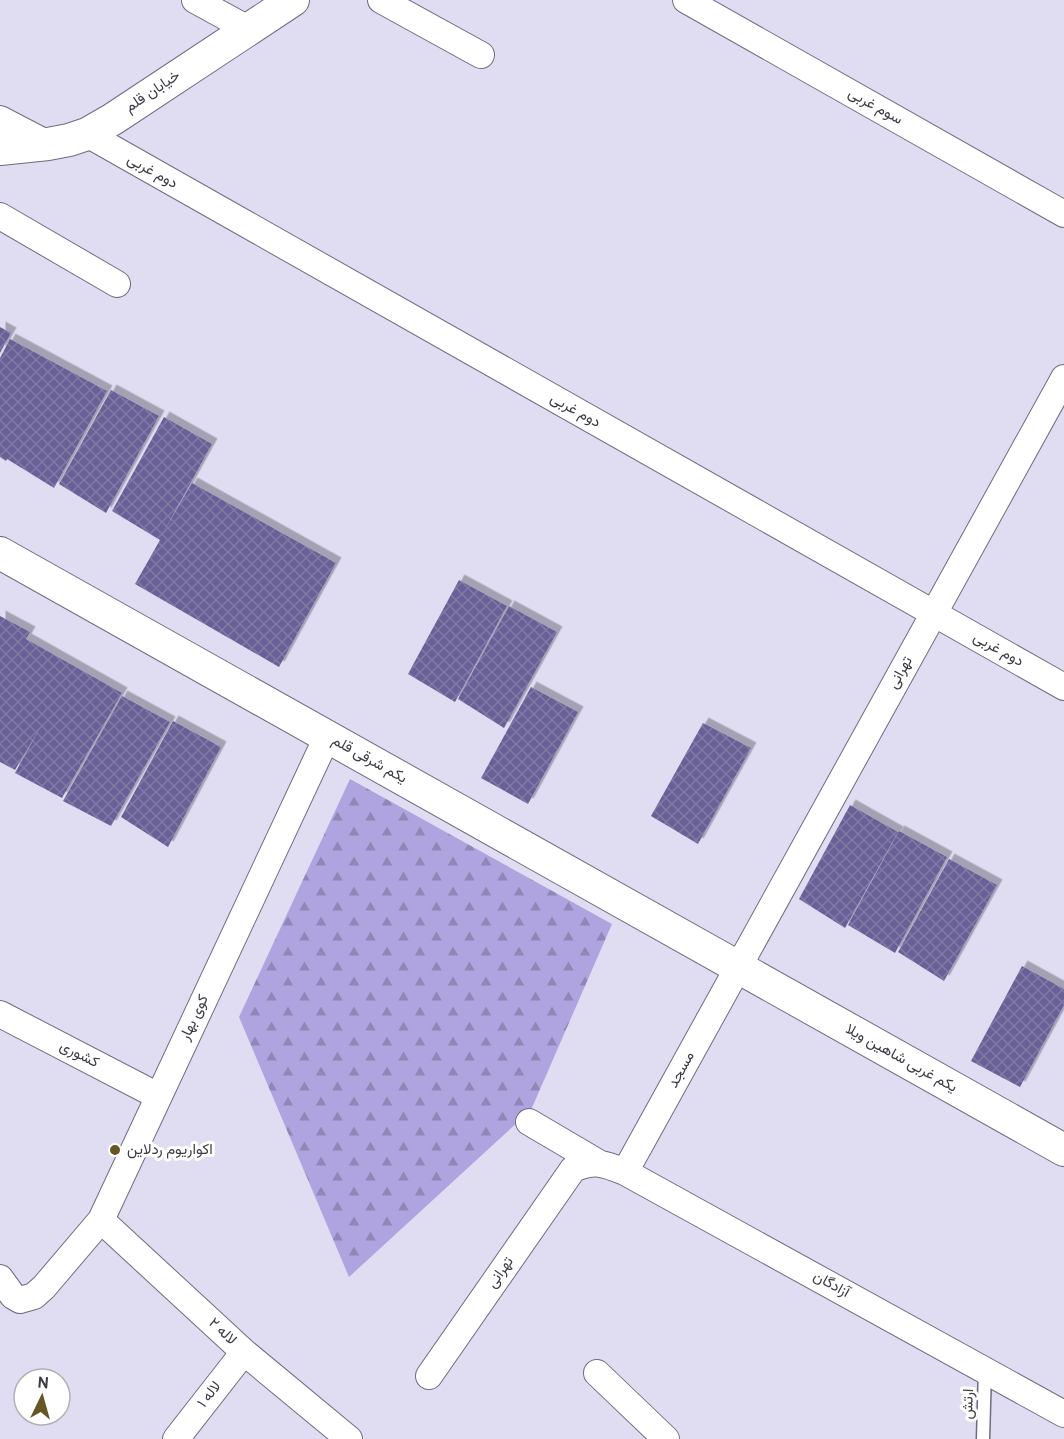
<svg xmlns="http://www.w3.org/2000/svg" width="1064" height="1439" font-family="Overpass,Vazirmatn,sans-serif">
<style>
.forest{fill:url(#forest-firs)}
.building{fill:url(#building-cross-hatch);filter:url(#shadow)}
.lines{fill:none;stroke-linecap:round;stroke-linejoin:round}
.service-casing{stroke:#6f6c80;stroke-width:15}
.minor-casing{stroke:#6f6c80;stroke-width:28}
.tertiary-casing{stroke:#6f6c80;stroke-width:34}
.service{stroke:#fff;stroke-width:12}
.minor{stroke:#fff;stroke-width:26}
.tertiary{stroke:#fff;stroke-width:32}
.poi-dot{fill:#665624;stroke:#fff;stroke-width:2}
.labels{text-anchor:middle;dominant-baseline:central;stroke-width:6;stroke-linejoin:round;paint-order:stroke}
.street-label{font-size:15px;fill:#3d3c44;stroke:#fff}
.poi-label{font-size:15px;fill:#3d3c44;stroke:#fff;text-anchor:start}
</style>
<defs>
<pattern id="forest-firs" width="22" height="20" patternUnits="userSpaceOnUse" patternTransform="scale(1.5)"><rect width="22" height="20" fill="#afa4e0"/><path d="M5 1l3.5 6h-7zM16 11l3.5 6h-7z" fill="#9087b7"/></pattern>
<pattern id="building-cross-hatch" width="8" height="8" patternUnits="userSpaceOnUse" patternTransform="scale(1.5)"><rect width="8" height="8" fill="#6b6098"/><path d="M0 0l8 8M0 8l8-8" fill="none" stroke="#8279a4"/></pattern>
<filter id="shadow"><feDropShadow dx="5.5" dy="-5.5" stdDeviation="0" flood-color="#0004"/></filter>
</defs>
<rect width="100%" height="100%" fill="#e0ddf3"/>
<!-- forest -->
<path class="forest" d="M350 779 612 924 531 1110 349 1277 239 1017Z"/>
<!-- building -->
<path class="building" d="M0 327 11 333 0 353Z
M10 339 107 391 54 488 7 459 6 461 0 457V358Z
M111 390 159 416 106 513 59 484Z
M164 417 212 444 163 533 192 483 336 563 279 667 135 584 160 540 112 511Z
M459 580 507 606 455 702 408 674Z
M509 606 557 632 504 728 458 699Z
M0 616 30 632 26 639 122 693 62 798 15 773 41 726 15 770 0 762Z
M531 687 578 712 528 804 481 778Z
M122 696 170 722 111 826 63 801Z
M173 721 221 747 168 847 121 817Z
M703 723 751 748 698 844 651 816Z
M850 805 898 832 845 928 799 899Z
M899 831 947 857 895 953 848 925Z
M949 859 997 885 944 981 898 952Z
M1022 966 1064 989V1005L1020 1087 971 1061Z"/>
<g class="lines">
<defs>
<path id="service" d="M983 1439 985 1370"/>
<path id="minor" d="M195 0 248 29
M381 0 481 55
M686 0 1064 214
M0 119 48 144
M87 134 1064 687
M0 216 117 284
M0 1014 158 1096
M529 1122 597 1162
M625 1172 1064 378
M101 1220 244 1352 349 1439
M0 1278 13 1296 20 1300 34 1296 44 1287 101 1220 327 737
M597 1373 666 1439
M429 1376 573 1169C595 1160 603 1163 625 1172L1064 1414
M176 1439 244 1352"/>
<path id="tertiary" d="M0 149 48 144 69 140 87 134 113 119 293 0
M0 553 1064 1150"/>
</defs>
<!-- service casing -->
<use href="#service" class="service-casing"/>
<!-- minor casing -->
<use href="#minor" class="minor-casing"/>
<!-- tertiary casing -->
<use href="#tertiary" class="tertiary-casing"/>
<!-- service -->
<use href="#service" class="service"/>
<!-- minor -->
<use href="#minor" class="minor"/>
<!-- tertiary -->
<use href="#tertiary" class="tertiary"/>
</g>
<!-- markers -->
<circle class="poi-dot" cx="115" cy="1150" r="6"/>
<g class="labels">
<!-- street labels -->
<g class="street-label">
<text transform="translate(153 92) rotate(-34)">خیابان قلم</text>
<text transform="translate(875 107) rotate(29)">سوم غربی</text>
<text transform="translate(152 172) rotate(29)">دوم غربی</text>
<text transform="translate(575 411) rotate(29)">دوم غربی</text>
<text transform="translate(998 650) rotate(29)">دوم غربی</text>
<text transform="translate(901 673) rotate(-61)">تهرانی</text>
<text transform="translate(369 760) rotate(29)">یکم شرقی قلم</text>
<text transform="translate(195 1018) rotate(-65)">کوی بهار</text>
<text transform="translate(79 1055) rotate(27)">کشوری</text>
<text transform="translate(901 1059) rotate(29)">یکم غربی شاهین ویلا</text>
<text transform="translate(682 1070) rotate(-61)">مسجد</text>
<text transform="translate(501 1273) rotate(-55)">تهرانی</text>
<text transform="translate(831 1285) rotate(29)">آزادگان</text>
<text transform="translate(222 1332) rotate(43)">لاله ۲</text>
<text transform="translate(210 1395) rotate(-52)">لاله ۱</text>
<text transform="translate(969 1404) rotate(-88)">ارتش</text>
</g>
<!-- poi labels -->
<g class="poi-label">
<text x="127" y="1150">اکواریوم ردلاین</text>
</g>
</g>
<!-- north arrow -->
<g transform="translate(42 1397) rotate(5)"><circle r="28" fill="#ffffff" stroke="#b1b1b4" stroke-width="1.5"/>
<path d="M0-4.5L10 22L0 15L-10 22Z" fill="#665624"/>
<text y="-9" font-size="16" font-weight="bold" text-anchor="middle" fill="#3d3c44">N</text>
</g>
</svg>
